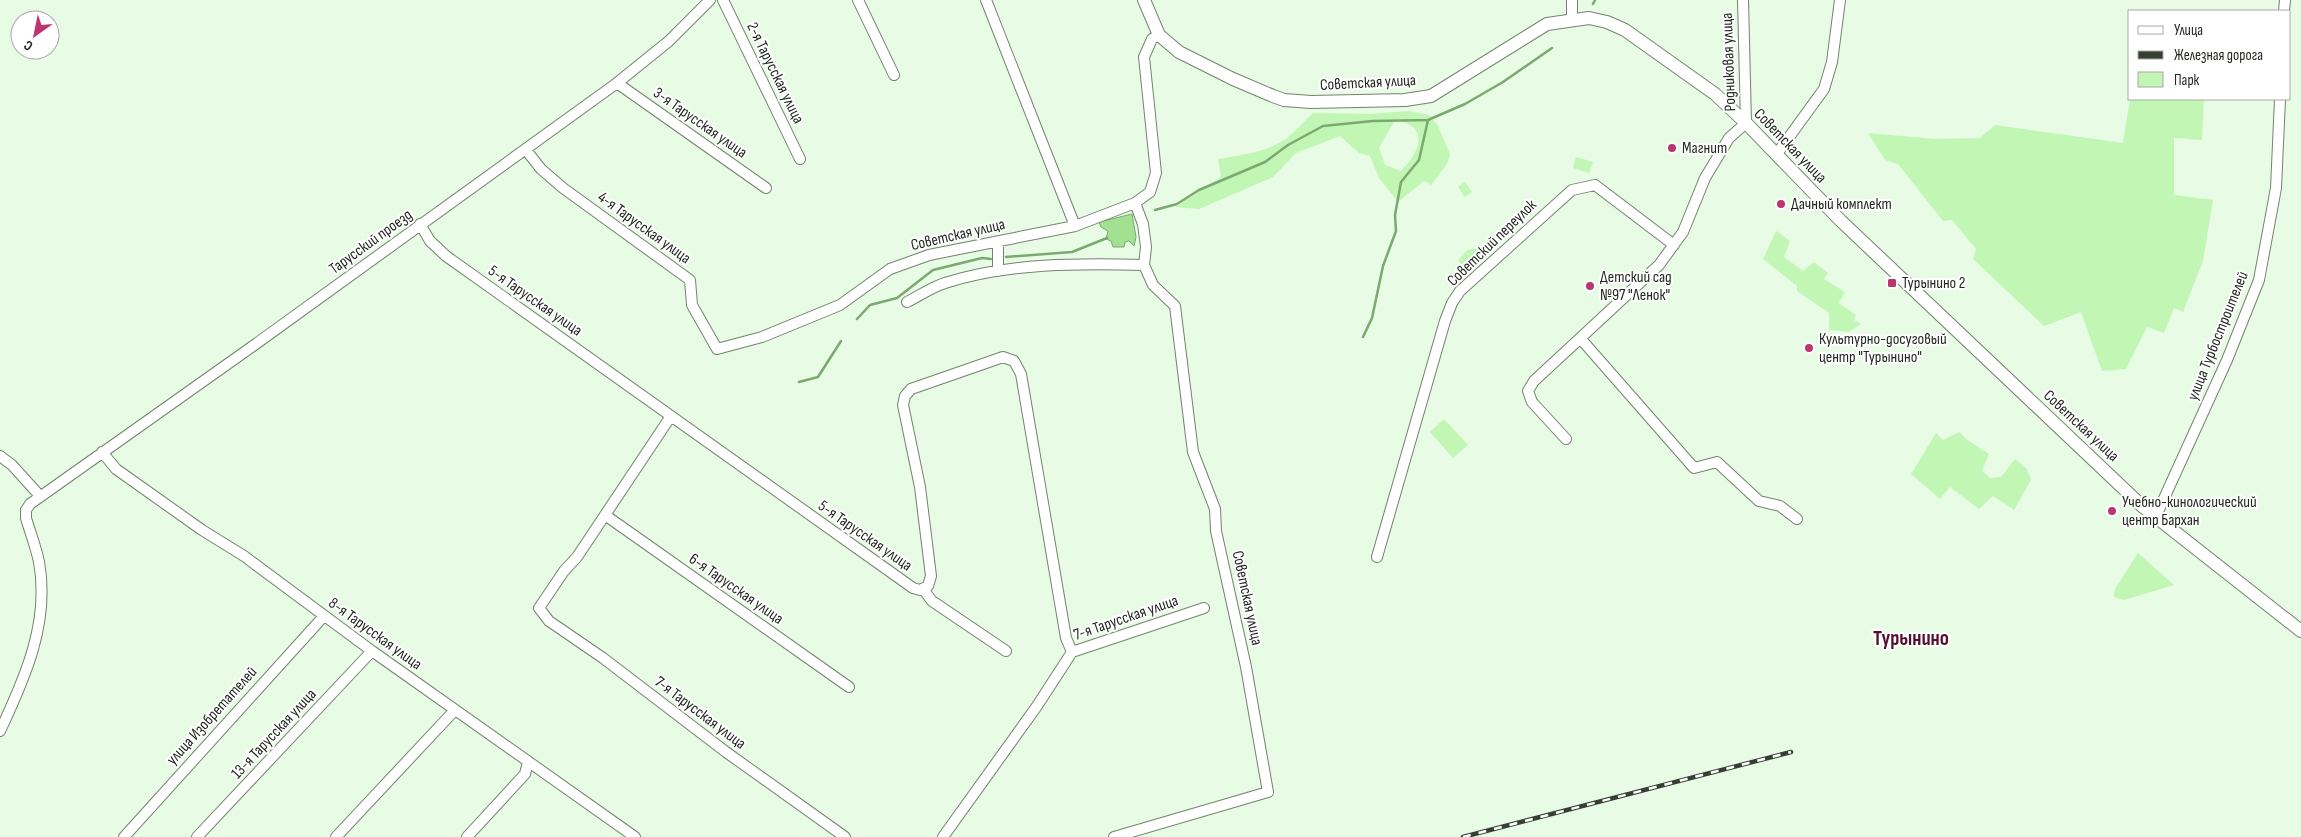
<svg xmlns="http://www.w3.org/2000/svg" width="2301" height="837" font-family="'Sofia Sans Condensed',sans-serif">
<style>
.green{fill:#c2f6b5;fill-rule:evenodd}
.water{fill:#a2e092;stroke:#7ca970}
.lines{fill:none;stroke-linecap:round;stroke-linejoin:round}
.stream{stroke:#7ca970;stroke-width:2.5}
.minor-casing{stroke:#73836e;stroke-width:12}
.major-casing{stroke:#73836e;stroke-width:14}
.minor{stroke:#fff;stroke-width:10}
.major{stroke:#fff;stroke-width:12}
.rail-casing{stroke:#373f35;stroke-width:4.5}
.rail{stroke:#fff;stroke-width:2.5;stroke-dasharray:8;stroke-linecap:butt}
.poi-dot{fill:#bd346f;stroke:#fff;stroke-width:2}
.labels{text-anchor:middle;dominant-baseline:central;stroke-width:4;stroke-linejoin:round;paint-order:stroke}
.street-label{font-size:16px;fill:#222920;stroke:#fff}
.poi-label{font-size:16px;fill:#222920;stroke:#fff;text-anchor:start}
.district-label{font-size:21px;font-weight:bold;fill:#53112e;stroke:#fff}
</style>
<rect width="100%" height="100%" fill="#e8fbe4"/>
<!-- green -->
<path class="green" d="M2130 99H2204L2202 140 2174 138V195L2213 200 2203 261 2183 312 2174 308 2164 333 2147 327 2126 369 2102 371 2081 312 2044 326 1973 259 1976 249 1952 220 1943 221 1898 164 1885 160 1868 133 1935 139 1980 138 1995 125 2123 143Z
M1409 111 1429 115 1438 126 1450 154 1447 164 1431 185 1424 181 1398 202 1379 178 1370 156 1359 153 1340 136 1296 153 1273 177 1199 209 1176 207 1221 177 1218 159C1241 155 1268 152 1287 138 1296 131 1304 121 1313 113L1369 114ZM1395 120C1431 126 1420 152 1401 171L1385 165 1379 148Z
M1576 157 1593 162 1589 173 1573 168Z
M1465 182 1472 192 1465 197 1458 187Z
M1776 231 1790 241 1784 257 1803 271 1814 262 1828 273 1824 279 1845 292 1839 303 1856 315 1854 320 1861 324 1849 332 1829 330V313L1797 291V286L1763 259Z
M1484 247 1483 258 1468 269 1458 261 1467 250Z
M1444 419 1468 445 1453 458 1430 432Z
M1959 432 1966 439 1989 454 1982 471 1990 478 2001 477 2015 459 2027 469 2031 480 2014 510 1993 496 1979 509 1950 487 1940 499 1911 474 1936 433 1943 440Z
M2138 553 2174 585 2124 600 2114 597 2115 589Z"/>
<!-- water -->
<path class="water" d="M1132 214 1136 237 1134 246 1129 241 1125 242 1124 247H1113L1111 241 1106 239 1108 231 1101 227 1099 222Z"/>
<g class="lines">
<!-- stream -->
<path class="stream" d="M1593 4 1595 0
M1155 210 1177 204 1199 190 1265 162 1288 145 1323 126 1373 121 1428 120 1465 104 1503 82 1552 48
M1006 257 1072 252 1107 238
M857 319 870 305 897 298 933 270 982 258 991 259
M1363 337 1372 318 1383 266 1396 231 1395 215 1401 182 1419 160 1428 120
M799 382 818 377 841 341"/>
<defs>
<path id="minor" d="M723 0 800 159
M858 0 894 75
M986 0 1075 226
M2284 11 2285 0
M1572 19V0
M617 83 766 188
M526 150 541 169 563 188 690 280 692 305 717 349 762 337 840 305 890 269 929 255 1075 226 1135 203
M1776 155 1824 89 1832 62 1840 0
M420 224 430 241 446 256 913 588 920 590 928 586 931 576 920 487 903 405 905 396 911 389 1003 357 1014 361 1021 374 1066 638 1072 652
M998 271V243
M907 302C919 296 932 287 945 283 1008 263 1079 263 1144 265
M1580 338 1694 468 1717 462 1759 501 1780 506 1797 519
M671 416 577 557 564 571 539 608 549 621 603 658 726 752 845 837
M1566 439 1532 402 1528 391 1534 381 1659 265 1683 232 1705 178 1729 138 1746 123 1743 0
M102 452 116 469 202 530 244 556 372 651 635 837
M0 456 12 465 40 496
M605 515 849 687
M2156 516 2227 360 2259 280 2276 188 2280 99
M1377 557 1445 321 1452 303 1460 291 1572 190 1595 185 1674 245
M923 589 932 601 1006 651
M0 731C25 678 50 622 39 562 36 547 30 532 26 518V510L30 504 253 346 617 83 669 41 710 0
M124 837 324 616
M197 837 372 651
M336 837 455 710
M467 837 525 774 528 762
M943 837 1037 706 1072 652 1204 608
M1114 837 1268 792 1246 667 1216 531 1215 509 1193 452 1175 306 1153 285 1144 265 1146 247 1143 224 1135 203 1150 192 1156 173 1144 57 1152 39 1159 35"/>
<path id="major" d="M1144 0 1159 35 1179 52 1233 79 1273 96 1284 100 1311 102 1405 100 1431 96 1547 24 1589 18 1607 22 1625 30 1715 94 1746 123 1841 221 2142 506 2301 631"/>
</defs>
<!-- minor casing -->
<use href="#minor" class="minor-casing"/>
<!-- major casing -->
<use href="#major" class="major-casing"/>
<!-- minor -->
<use href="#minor" class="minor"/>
<!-- major -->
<use href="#major" class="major"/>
<defs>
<path id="rail" d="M1463 837 1791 752"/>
</defs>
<!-- rail casing -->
<use href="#rail" class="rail-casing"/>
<!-- rail -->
<use href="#rail" class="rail"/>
</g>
<!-- markers -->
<g class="poi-dot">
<circle cx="1672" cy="148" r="5"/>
<circle cx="1781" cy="204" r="5"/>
<rect x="1887" y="278" width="10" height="10" rx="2.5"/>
<circle cx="1590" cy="286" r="5"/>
<circle cx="1809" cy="348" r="5"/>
<circle cx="2112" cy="511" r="5"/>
</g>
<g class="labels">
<!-- street labels -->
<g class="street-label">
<text transform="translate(1729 62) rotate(-92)">Родниковая улица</text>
<text transform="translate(775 73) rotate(64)">2-я Тарусская улица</text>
<text transform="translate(1368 83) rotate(-3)">Советская улица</text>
<text transform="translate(700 123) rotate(35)">3-я Тарусская улица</text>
<text transform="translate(1790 146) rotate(46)">Советская улица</text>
<text transform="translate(644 228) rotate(36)">4-я Тарусская улица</text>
<text transform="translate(958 235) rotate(-13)">Советская улица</text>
<text transform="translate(371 242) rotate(-36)">Тарусский проезд</text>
<text transform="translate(1492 243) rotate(-44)">Советский переулок</text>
<text transform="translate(535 301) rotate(35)">5-я Тарусская улица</text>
<text transform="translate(2218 336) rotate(-68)">улица Турбостроителей</text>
<text transform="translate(2081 426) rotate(43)">Советская улица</text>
<text transform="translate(865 536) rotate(35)">5-я Тарусская улица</text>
<text transform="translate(736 589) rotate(35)">6-я Тарусская улица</text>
<text transform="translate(1247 598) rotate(78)">Советская улица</text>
<text transform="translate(1126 618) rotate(-19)">7-я Тарусская улица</text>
<text transform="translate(375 634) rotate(36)">8-я Тарусская улица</text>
<text transform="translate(700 713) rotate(37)">7-я Тарусская улица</text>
<text transform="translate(212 716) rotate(-48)">улица Изобретателей</text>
<text transform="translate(274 734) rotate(-47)">13-я Тарусская улица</text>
</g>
<!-- poi labels -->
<g class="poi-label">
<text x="1682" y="148">Магнит</text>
<text x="1791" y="204">Дачный комплект</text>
<text x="1600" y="277">Детский сад<tspan x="1600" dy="18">№97 "Ленок"</tspan></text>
<text x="1902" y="283">Турынино 2</text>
<text x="1819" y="339">Культурно-досуговый<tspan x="1819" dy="18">центр "Турынино"</tspan></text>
<text x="2122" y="502">Учебно-кинологический<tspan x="2122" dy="18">центр Бархан</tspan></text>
</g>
<!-- district labels -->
<g class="district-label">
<text x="1911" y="638">Турынино</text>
</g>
</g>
<!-- legend -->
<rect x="2128" y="10" width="162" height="90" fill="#ffffff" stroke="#a7a9a6"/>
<rect x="2138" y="26" width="25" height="8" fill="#ffffff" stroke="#a7a9a6"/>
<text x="2174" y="35" font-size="15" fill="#222920">Улица</text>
<rect x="2138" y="51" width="25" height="8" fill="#373f35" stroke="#a7a9a6"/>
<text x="2174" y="60" font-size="15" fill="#222920">Железная дорога</text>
<rect x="2138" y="72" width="25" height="15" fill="#c2f6b5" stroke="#a7a9a6"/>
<text x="2174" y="85" font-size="15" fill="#222920">Парк</text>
<!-- north arrow -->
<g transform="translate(35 35) rotate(213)"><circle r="24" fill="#ffffff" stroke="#a7a9a6"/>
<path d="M0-4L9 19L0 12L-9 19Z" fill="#bd346f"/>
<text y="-8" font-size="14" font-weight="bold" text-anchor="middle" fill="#222920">С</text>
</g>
</svg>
